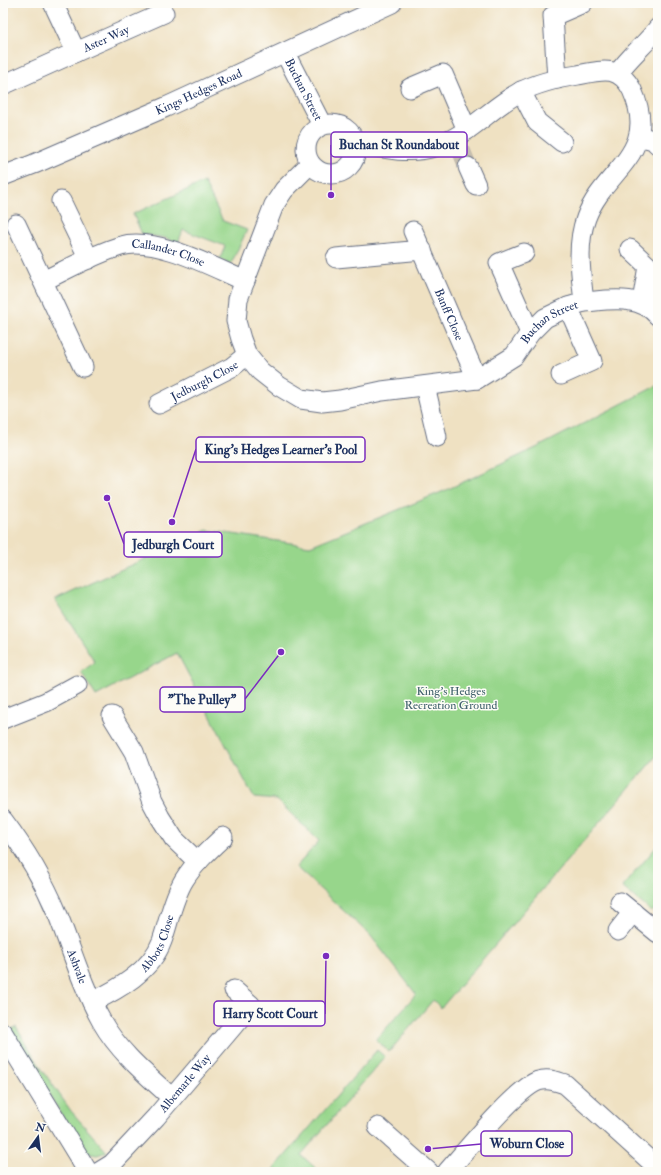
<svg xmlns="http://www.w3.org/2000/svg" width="661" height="1175" font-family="'IM FELL Double Pica',serif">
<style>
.green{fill:#97d68b;stroke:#598274}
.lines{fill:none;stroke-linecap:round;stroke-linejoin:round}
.minor-tunnel{stroke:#c5bdae;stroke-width:19;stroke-dasharray:19 10;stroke-linecap:butt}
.minor-casing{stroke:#656d81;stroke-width:21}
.minor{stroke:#fff;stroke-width:19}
.labels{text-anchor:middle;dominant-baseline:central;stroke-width:3;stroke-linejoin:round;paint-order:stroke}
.street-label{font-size:12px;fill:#1b2f5e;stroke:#fdfcf7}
.park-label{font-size:12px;fill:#40616c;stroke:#fdfcf7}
.leader{fill:none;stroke:#7b2cbf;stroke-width:1.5}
.callout-dot{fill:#7b2cbf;stroke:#fdfcf7;stroke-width:1.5}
.callout{fill:#fdfcf7;stroke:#7b2cbf;stroke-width:1.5}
.callout-label{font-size:13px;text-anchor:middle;font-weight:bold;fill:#1b2f5e}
</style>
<rect width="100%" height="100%" fill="#fdfcf7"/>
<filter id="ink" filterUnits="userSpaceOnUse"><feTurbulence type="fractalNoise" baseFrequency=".025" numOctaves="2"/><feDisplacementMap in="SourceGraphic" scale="8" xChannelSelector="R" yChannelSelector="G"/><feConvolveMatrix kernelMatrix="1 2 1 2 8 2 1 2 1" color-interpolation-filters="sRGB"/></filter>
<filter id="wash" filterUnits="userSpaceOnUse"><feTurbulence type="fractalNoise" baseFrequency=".012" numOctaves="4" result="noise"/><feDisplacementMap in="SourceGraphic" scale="16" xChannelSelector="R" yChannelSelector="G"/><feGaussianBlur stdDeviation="0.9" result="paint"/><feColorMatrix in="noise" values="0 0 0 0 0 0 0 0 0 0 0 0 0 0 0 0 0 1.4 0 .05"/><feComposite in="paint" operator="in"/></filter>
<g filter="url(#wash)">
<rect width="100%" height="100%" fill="#efe1c2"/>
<!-- green -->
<path class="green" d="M204 182 223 221 247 230 231 264 220 259 225 246 183 230 178 243 166 238 142 234 133 214Z
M658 385V754L441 1008 433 1000 389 1052 376 1040 416 994 370 935 296 867 319 841 277 800 254 798 177 653 96 696 81 672 95 662 55 600 207 530 310 546 444 491 536 448Z
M658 845V905L652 912 622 887Z
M16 1027 43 1071 71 1111 107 1152 97 1155 85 1153 9 1030Z
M377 1050 385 1057 301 1155 320 1172H271Z"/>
</g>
<g filter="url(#ink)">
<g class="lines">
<!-- minor-tunnel -->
<path class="minor-tunnel" d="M461 150 468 167"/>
<defs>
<g id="minor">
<path id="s1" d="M53 3 76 52 164 13"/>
<path id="s2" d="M285 53 322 125"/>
<path d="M618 73C630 56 646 44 658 28"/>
<path d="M557 79 553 16 583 3"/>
<path d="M3 85 76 52"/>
<path d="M410 88 443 74 467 130"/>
<path d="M521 91 537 122 562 142"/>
<circle cx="331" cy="149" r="25"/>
<path d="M641 137 654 140 657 144"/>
<path id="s3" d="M310 164 284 190 274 205 238 299 236 321 241 339 247 355 260 371 279 386 301 399 322 402 340 400 382 391 477 379 514 356 530 333 545 318 568 307 584 302C581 275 576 245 586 218 604 169 661 154 632 90 619 65 603 70 578 75 559 78 537 83 520 92 490 108 468 136 434 147 410 155 381 148 356 143"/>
<path d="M468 167 476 185"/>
<path id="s4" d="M3 176 34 164 166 107 392 3"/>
<path d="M61 201 89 259"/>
<path d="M16 224 83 367"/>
<path id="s5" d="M413 231 477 379"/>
<path d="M630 249 648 266 642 302"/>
<path d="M524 253 499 263 530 333"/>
<path d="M336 258 422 250"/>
<path id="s6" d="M43 281C68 269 94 254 121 246 156 236 212 267 245 281"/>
<path d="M584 302C610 300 640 294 658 316"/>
<path d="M561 375 592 361 568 307"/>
<path d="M425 386 437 437"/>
<path id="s7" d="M159 404 232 367 247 355"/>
<path d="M112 716 134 752 152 802 160 817 174 839 198 862"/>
<path d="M3 719 46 702 77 685"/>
<path id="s8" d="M3 820C25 849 44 881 58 915 72 951 83 988 102 1022 119 1052 147 1075 172 1098"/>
<path d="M620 902 658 933"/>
<path d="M618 931 633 912"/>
<path id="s9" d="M92 1002C119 989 151 971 162 941 169 921 173 898 184 880 194 864 209 850 223 837"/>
<path d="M3 1033 88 1172"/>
<path d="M378 1127 429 1172"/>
<path id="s10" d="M99 1172 112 1164 156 1117 251 1005 234 990"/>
<path d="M447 1172C464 1153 517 1088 538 1081 548 1078 555 1081 565 1084L658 1168"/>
</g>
</defs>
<!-- minor casing -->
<use href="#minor" class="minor-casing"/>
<!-- minor -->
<use href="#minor" class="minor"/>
</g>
</g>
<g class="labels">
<!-- street labels -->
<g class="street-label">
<text stroke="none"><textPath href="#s1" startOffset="87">Aster Way</textPath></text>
<text stroke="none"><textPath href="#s2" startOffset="41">Buchan Street</textPath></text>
<text stroke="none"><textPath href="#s4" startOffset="213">Kings Hedges Road</textPath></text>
<text stroke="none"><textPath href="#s6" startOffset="134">Callander Close</textPath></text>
<text stroke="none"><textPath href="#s5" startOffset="91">Banff Close</textPath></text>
<text stroke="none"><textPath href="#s3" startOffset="556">Buchan Street</textPath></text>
<text stroke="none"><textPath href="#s7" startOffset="51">Jedburgh Close</textPath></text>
<text stroke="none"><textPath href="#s9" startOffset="91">Abbots Close</textPath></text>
<text stroke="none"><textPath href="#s8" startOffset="165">Ashvale</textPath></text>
<text stroke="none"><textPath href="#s10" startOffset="124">Albemarle Way</textPath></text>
</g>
<!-- park labels -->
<g class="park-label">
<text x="451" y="691">King's Hedges<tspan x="451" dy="14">Recreation Ground</tspan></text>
</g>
</g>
<!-- callouts -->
<path class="leader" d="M331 195L331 145M172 522L196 449M107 498L124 544M281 652L245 699M326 956L325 1014M428 1149L481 1144"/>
<g class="callout-dot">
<circle cx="331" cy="195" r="4"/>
<circle cx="172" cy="522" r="4"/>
<circle cx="107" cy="498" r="4"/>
<circle cx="281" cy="652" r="4"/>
<circle cx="326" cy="956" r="4"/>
<circle cx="428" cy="1149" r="4"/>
</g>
<g class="callout">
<rect x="331" y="132" width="136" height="25" rx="4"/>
<rect x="196" y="437" width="169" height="25" rx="4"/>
<rect x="124" y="532" width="98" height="25" rx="4"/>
<rect x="160" y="687" width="85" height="25" rx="4"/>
<rect x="214" y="1001" width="111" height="25" rx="4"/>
<rect x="481" y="1131" width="91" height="25" rx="4"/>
</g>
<g class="callout-label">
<text x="399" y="149">Buchan St Roundabout</text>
<text x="281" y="454">King's Hedges Learner's Pool</text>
<text x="173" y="549">Jedburgh Court</text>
<text x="202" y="704">"The Pulley"</text>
<text x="270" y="1018">Harry Scott Court</text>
<text x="527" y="1148">Woburn Close</text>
</g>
<!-- margin -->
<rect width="661" height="1175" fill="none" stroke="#fdfcf7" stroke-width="16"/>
<!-- north arrow -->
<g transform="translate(38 1137) rotate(14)" stroke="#fdfcf7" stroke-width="3" paint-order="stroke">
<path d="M0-3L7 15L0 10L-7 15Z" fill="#1b2f5e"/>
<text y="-6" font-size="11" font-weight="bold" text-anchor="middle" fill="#1b2f5e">N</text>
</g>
</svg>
